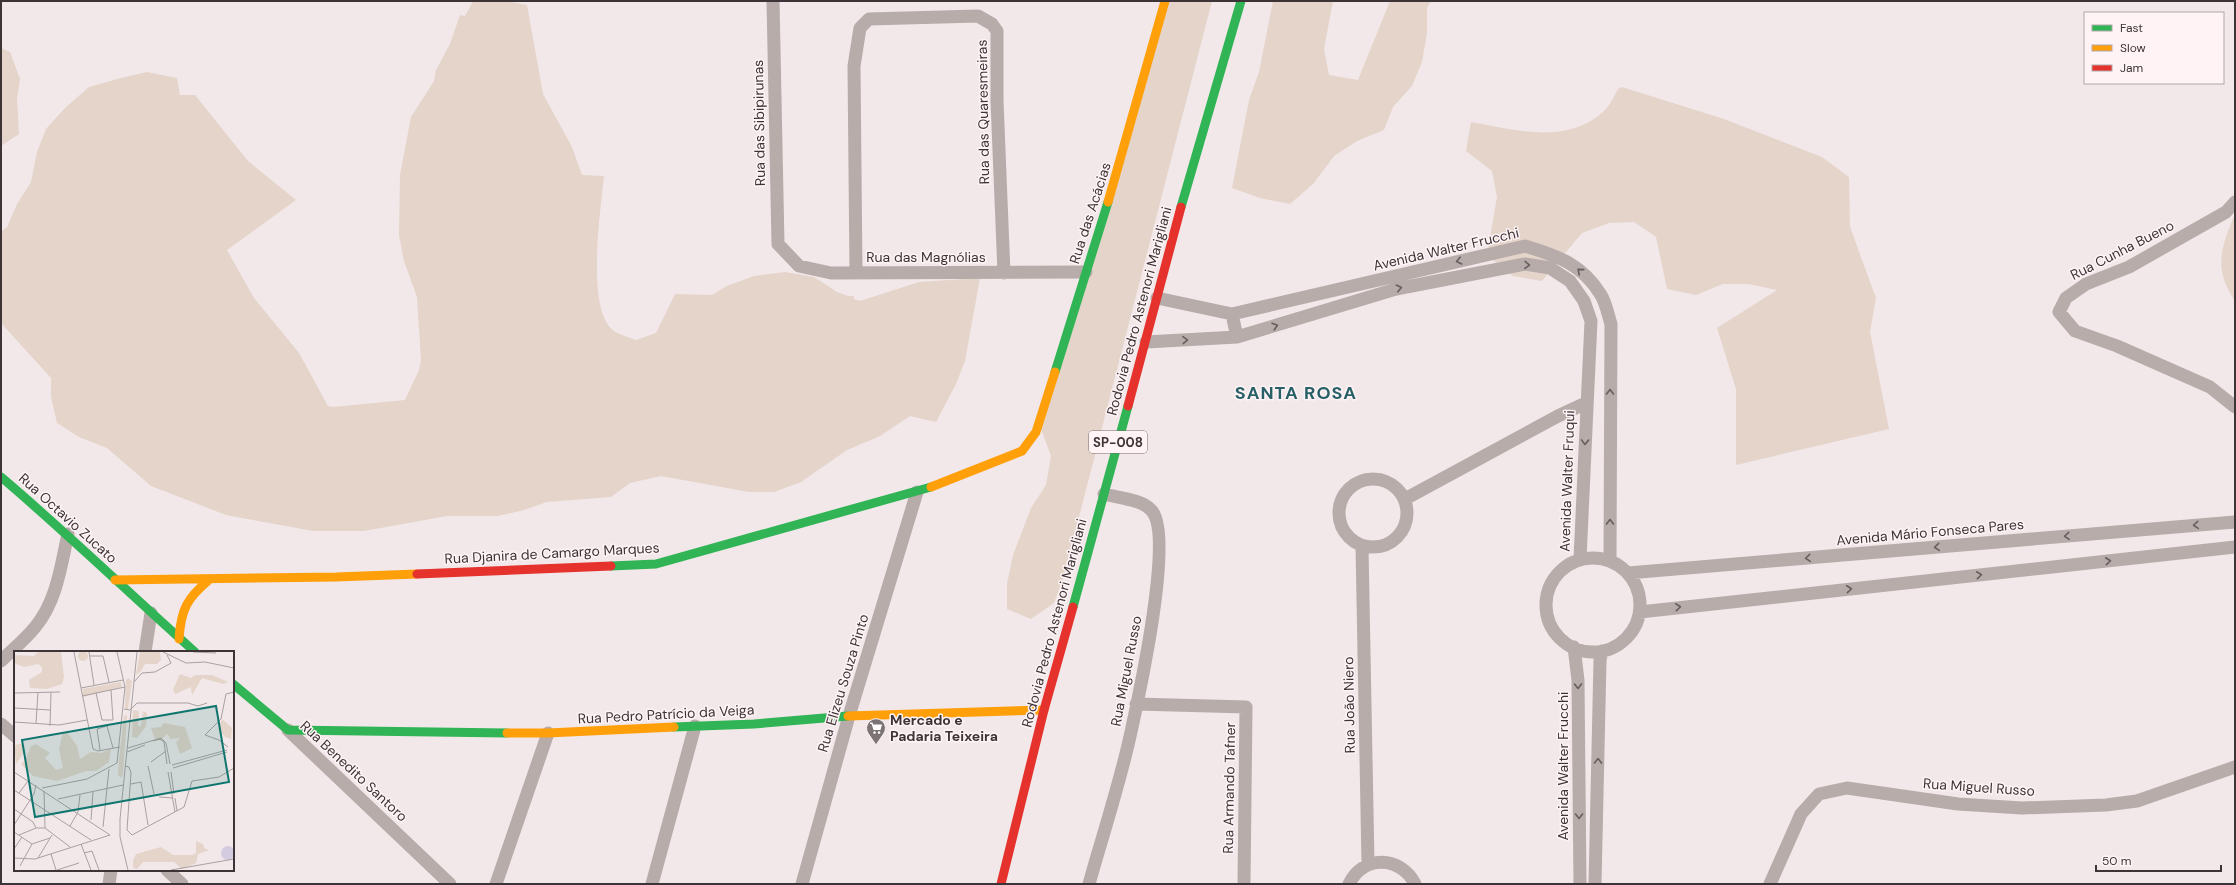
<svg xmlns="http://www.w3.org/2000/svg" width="2236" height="885" font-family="'DM Sans',sans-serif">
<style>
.green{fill:#e4d4c9}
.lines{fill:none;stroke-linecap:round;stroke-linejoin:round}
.street{stroke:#b7acaa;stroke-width:13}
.fast{stroke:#30b455;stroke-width:9}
.slow{stroke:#ff9f0a;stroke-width:9}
.jam{stroke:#e5322d;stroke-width:9}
.oneway{stroke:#675e5f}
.labels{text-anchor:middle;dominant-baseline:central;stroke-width:3;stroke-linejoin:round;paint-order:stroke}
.shield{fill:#fff3f5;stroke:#766d6f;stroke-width:1}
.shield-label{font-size:13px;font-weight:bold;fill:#3c3436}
.street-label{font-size:14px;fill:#3c3436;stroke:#fff3f5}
.poi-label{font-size:14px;font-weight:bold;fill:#3c3436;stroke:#fff3f5;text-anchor:start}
.district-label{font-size:18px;font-weight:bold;letter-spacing:1px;fill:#276066;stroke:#fff3f5}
.inset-road{fill:none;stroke:#a9a0a2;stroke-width:1}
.view{fill:#0f766e;fill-opacity:0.15;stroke:#0f766e;stroke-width:2}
.inset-edge{fill:none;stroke:#3c3436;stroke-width:2}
</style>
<rect width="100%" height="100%" fill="#f2e8ea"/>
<!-- green -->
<path class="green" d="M473 1H506L527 5 543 94 572 147 582 175 604 176C601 208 585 311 614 331 620 335 629 337 636 340L656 333 675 294 712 295 727 286 754 276 785 272 814 277 837 292 848 296H854V299L860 301 919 282 980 278 965 361 956 384 936 422 910 416 880 436 847 450 801 482 774 492H749L661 476 630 483 611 497 547 502 524 510 498 516H447L364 531H313L226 515 151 486 107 448 79 437 57 423 51 397V378L1 323V232L7 227 17 204 31 182 37 152 46 129 65 108 89 87 121 78 147 72 177 78 180 95H195L248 161 296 200 227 250 254 298 299 353 328 406 333 407 405 400 419 370 421 360 417 297 404 261 399 235 400 175 411 117 434 81 436 70 450 44 460 15 465 16Z
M1169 1H1212L1063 579 1054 603 1031 619 1007 609V584L1013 555 1031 508 1046 485 1051 456 1041 429Z
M1273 1H1333L1324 49 1329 75 1358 80 1390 1H1431L1427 8V33L1422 62 1412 86 1393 107 1384 130 1357 141 1334 156 1314 183 1290 204 1260 198 1232 188 1249 100 1259 72Z
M1 48 10 52 20 79 17 99 19 134 1 146Z
M1622 87 1724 119 1822 157 1849 177 1850 227 1876 298 1870 332 1889 429 1736 465V389L1717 328 1777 290 1748 284H1723L1696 295 1667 289 1656 237 1634 222 1609 223 1582 233 1542 281 1513 276 1487 255 1497 197 1492 171 1466 151 1471 122C1515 130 1566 145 1603 112 1610 106 1614 96 1618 89Z
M2235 214V301C2213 269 2221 247 2235 214Z"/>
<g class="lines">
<!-- street -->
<path class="street" d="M773 1 778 244 799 266 831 273 1086 272
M2235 202 2226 212 2129 267 2086 284 2066 298 2059 312 2075 331 2117 346 2210 387 2235 407
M856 273 854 66 860 28 869 19 978 16 992 24 997 31V101L1004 273
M1157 298 1232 314 1525 246C1558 256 1582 264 1601 295 1606 303 1608 315 1611 324L1610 561
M1232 314 1237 337
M1146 342 1237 337 1396 289 1525 264 1550 268 1570 281 1584 301 1591 321 1580 559
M1339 513a34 34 0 1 1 68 0a34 34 0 1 1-68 0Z
M1405 499 1558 416 1586 403
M1362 546 1368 864
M1546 605a47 47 0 1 1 94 0a47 47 0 1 1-94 0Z
M1628 573 2235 522
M1640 612 2235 547
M1574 647 1578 680 1580 884
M145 652 151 613
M1 661C12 650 26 639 36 626 57 600 61 565 68 534
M1136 704 1246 707 1244 884
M1 724 15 736
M288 730 450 884
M167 870 182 884
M109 884 111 870
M496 884 548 733
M652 884 695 726
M802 884 849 716 917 492
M1089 884C1103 834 1120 783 1131 732 1139 695 1174 537 1152 511 1142 499 1118 498 1104 494
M1349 884C1363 854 1401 856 1415 884
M1595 884 1600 660 1602 651
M1770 884 1801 814 1819 794 1847 788 1958 804 2022 808 2106 805 2137 801 2235 767"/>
<!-- fast -->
<path class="fast" d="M1181 207 1241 1
M1055 372 1108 202
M1 477C67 533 130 594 195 652
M611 566 656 564 931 487
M1073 607 1128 406
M233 684 288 730 507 733
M674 727 754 724 848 716"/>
<!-- slow -->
<path class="slow" d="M1108 202 1165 1
M931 487 1022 451 1036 432 1055 372
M115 580 336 577 417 574
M179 639C181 609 187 598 210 579
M848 716 1044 710
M507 733H548L674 727"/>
<!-- jam -->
<path class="jam" d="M1128 406 1181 207
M417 574 611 566
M1001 884 1044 710 1073 607"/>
</g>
<!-- one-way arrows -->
<defs><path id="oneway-chevron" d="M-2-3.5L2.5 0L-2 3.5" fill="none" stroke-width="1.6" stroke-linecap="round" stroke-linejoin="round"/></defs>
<g class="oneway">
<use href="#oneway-chevron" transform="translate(1459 261) rotate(167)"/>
<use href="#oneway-chevron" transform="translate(1527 265) rotate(2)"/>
<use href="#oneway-chevron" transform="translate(1580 271) rotate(-139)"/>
<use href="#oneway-chevron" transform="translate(1399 288) rotate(-13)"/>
<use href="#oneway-chevron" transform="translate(1275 326) rotate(-17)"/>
<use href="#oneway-chevron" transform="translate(1185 340) rotate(-3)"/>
<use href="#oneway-chevron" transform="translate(1610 392) rotate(-90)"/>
<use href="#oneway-chevron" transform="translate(1585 442) rotate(92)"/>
<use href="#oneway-chevron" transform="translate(1610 522) rotate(-90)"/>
<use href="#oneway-chevron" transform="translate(2196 525) rotate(175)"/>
<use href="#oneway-chevron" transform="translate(2067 536) rotate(175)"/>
<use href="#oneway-chevron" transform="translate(1937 547) rotate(175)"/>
<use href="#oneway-chevron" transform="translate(1808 558) rotate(175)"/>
<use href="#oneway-chevron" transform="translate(2108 561) rotate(-6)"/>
<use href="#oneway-chevron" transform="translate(1979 575) rotate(-6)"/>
<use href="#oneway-chevron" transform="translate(1849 589) rotate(-6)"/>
<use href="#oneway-chevron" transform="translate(1678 607) rotate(-6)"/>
<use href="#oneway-chevron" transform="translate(1578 686) rotate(89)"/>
<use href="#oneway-chevron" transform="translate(1598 761) rotate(-89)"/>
<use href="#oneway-chevron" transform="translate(1579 816) rotate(90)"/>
</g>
<!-- icons -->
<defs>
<symbol id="supermarket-pin" viewBox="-11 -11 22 30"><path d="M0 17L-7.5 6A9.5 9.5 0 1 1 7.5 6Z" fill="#7c7375" stroke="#fff3f5"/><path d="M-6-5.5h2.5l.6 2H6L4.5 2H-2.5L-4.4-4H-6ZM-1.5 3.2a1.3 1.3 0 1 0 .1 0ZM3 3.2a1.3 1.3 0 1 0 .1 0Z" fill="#fff"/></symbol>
</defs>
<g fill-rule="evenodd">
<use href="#supermarket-pin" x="865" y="717" width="22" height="30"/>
</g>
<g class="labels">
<!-- shield labels -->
<rect class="shield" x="1089" y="431" width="58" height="22" rx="3"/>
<g class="shield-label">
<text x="1118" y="442">SP-008</text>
</g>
<!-- street labels -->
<g class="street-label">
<text transform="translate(983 112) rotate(-91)">Rua das Quaresmeiras</text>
<text transform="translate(759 123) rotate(-91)">Rua das Sibipirunas</text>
<text transform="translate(1090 213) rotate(-72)">Rua das Acácias</text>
<text transform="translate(1446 249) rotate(-13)">Avenida Walter Frucchi</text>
<text transform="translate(2122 250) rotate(-27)">Rua Cunha Bueno</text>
<text x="926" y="257">Rua das Magnólias</text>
<text transform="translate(1139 311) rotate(-75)">Rodovia Pedro Astenori Marigliani</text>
<text transform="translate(1567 481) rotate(-88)">Avenida Walter Fruqui</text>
<text transform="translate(68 518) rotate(42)">Rua Octavio Zucato</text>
<text transform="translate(1930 532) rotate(-5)">Avenida Mário Fonseca Pares</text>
<text transform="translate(552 553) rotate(-3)">Rua Djanira de Camargo Marques</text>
<text transform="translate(1054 623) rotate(-75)">Rodovia Pedro Astenori Marigliani</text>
<text transform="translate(1126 671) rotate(-79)">Rua Miguel Russo</text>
<text transform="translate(843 683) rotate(-73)">Rua Elizeu Souza Pinto</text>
<text transform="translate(1349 705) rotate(-91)">Rua João Niero</text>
<text transform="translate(666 714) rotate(-3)">Rua Pedro Patrício da Veiga</text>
<text transform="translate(1563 766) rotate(-90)">Avenida Walter Frucchi</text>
<text transform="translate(354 771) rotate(43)">Rua Benedito Santoro</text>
<text transform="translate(1979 787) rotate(4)">Rua Miguel Russo</text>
<text transform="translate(1229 788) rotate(-89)">Rua Armando Tafner</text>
</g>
<!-- poi labels -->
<g class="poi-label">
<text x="890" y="720">Mercado e<tspan x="890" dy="16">Padaria Teixeira</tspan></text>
</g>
<!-- district labels -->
<g class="district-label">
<text x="1296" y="393">SANTA ROSA</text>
</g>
</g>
<!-- overview -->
<g transform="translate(14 651)">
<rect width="220" height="220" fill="#f2e8ea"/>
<path d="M64 5a5 5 0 1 1 10 0a5 5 0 1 1-10 0ZM24 1H47L50 26 48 33 33 38 16 37 15 29 28 21V16L24 13 10 16 0 12V4L20 5ZM126 1H146L147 9 143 13H131L127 20 122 24ZM166 23 177 27 181 24H198L214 31 209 33 188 27 178 44 177 36 161 43 159 39ZM114 27 118 30 114 58H111L112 29ZM107 31 108 36 69 46V38ZM119 59 125 60 124 75H127L129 60 133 62 132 75 123 87 118 86ZM113 64 109 123 107 127 104 124 105 108 110 65ZM208 68 218 77 217 88 211 86 204 78ZM150 72 171 76 178 97 166 103 162 91 166 87 157 88 153 83 146 90 141 88 137 77 147 76ZM49 81H53L63 95 66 108 77 101 87 102 97 98 95 111 82 120H72L43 130 19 125 7 113 12 108 17 95 22 93 36 102 31 107 42 119 49 117 45 98ZM4 93H9L11 100 2 113 0 95ZM182 190 189 193 190 197 195 199 184 203 182 212 168 218 160 211H129L123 218 119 217V210L122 203 147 196 159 204H178L182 202Z" fill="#e4d4c9"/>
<path d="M207 202a7 7 0 1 1 14 0a7 7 0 1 1-14 0Z" fill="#d5cbe1"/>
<path class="inset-road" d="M60 1 79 98 84 100 106 96M75 1 80 34M149 1 172 12 191 11 220 17M179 1 202 2M76 5H89L95 31M120 31 128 22 141 21 157 12 153 4M67 37 109 29M0 42 46 41M82 42 88 69H99L97 39M68 45 111 36M0 57 36 59M110 58 116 59 123 52H174L184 55 193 52M0 71 45 74 73 69M22 72 24 41M36 75 37 41M139 90 146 88 150 91 153 113M214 96 205 89 191 84 207 68 212 43 220 41M114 97 147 87 152 92 156 113M86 99 83 78 93 75 99 97M113 101 131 94M137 111 152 100M158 114 213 99M111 115 115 116 117 122 113 179 118 184 170 156 178 130 205 126 220 117M134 115 140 143M159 117 213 101M0 121 96 184 21 208 0 207M154 121 161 161M157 121 160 143M117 133 127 131 134 174M28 137 73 128 103 112 111 36 103 1M0 139 77 189M30 140 31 177M5 142 14 130M145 146 159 147M161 147 163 160M44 148 109 134M0 158 19 171 22 177M77 169 79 141M0 174 20 143 22 134M56 175 64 161 66 144M89 176 95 118M0 181 18 193 36 187M5 184 22 177H31L56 196M67 193 77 219M0 198 8 186M70 202 78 200 85 219M37 203 42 219M24 207 38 184M6 215 18 193M43 219 65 212M114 219 106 186V168L123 1M157 219 220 208"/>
<path class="view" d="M202 55 215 131 21 166 8 89Z"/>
<rect width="220" height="220" class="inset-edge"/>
</g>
<!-- border -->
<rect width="2236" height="885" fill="none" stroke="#3c3436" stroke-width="4"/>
<!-- legend -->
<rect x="2084" y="12" width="140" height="72" fill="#fff3f5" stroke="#b1a7a9"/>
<rect x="2092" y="25" width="20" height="6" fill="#30b455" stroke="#b1a7a9"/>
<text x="2120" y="32" font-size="12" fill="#3c3436">Fast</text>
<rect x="2092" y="45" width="20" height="6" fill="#ff9f0a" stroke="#b1a7a9"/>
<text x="2120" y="52" font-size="12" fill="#3c3436">Slow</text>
<rect x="2092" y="65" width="20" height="6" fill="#e5322d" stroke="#b1a7a9"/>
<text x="2120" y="72" font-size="12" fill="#3c3436">Jam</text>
<!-- scale -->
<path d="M2096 865v6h125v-6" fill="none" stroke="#3c3436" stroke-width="2"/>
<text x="2102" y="865" font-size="12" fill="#3c3436" stroke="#fff3f5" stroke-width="3" paint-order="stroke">50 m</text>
</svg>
